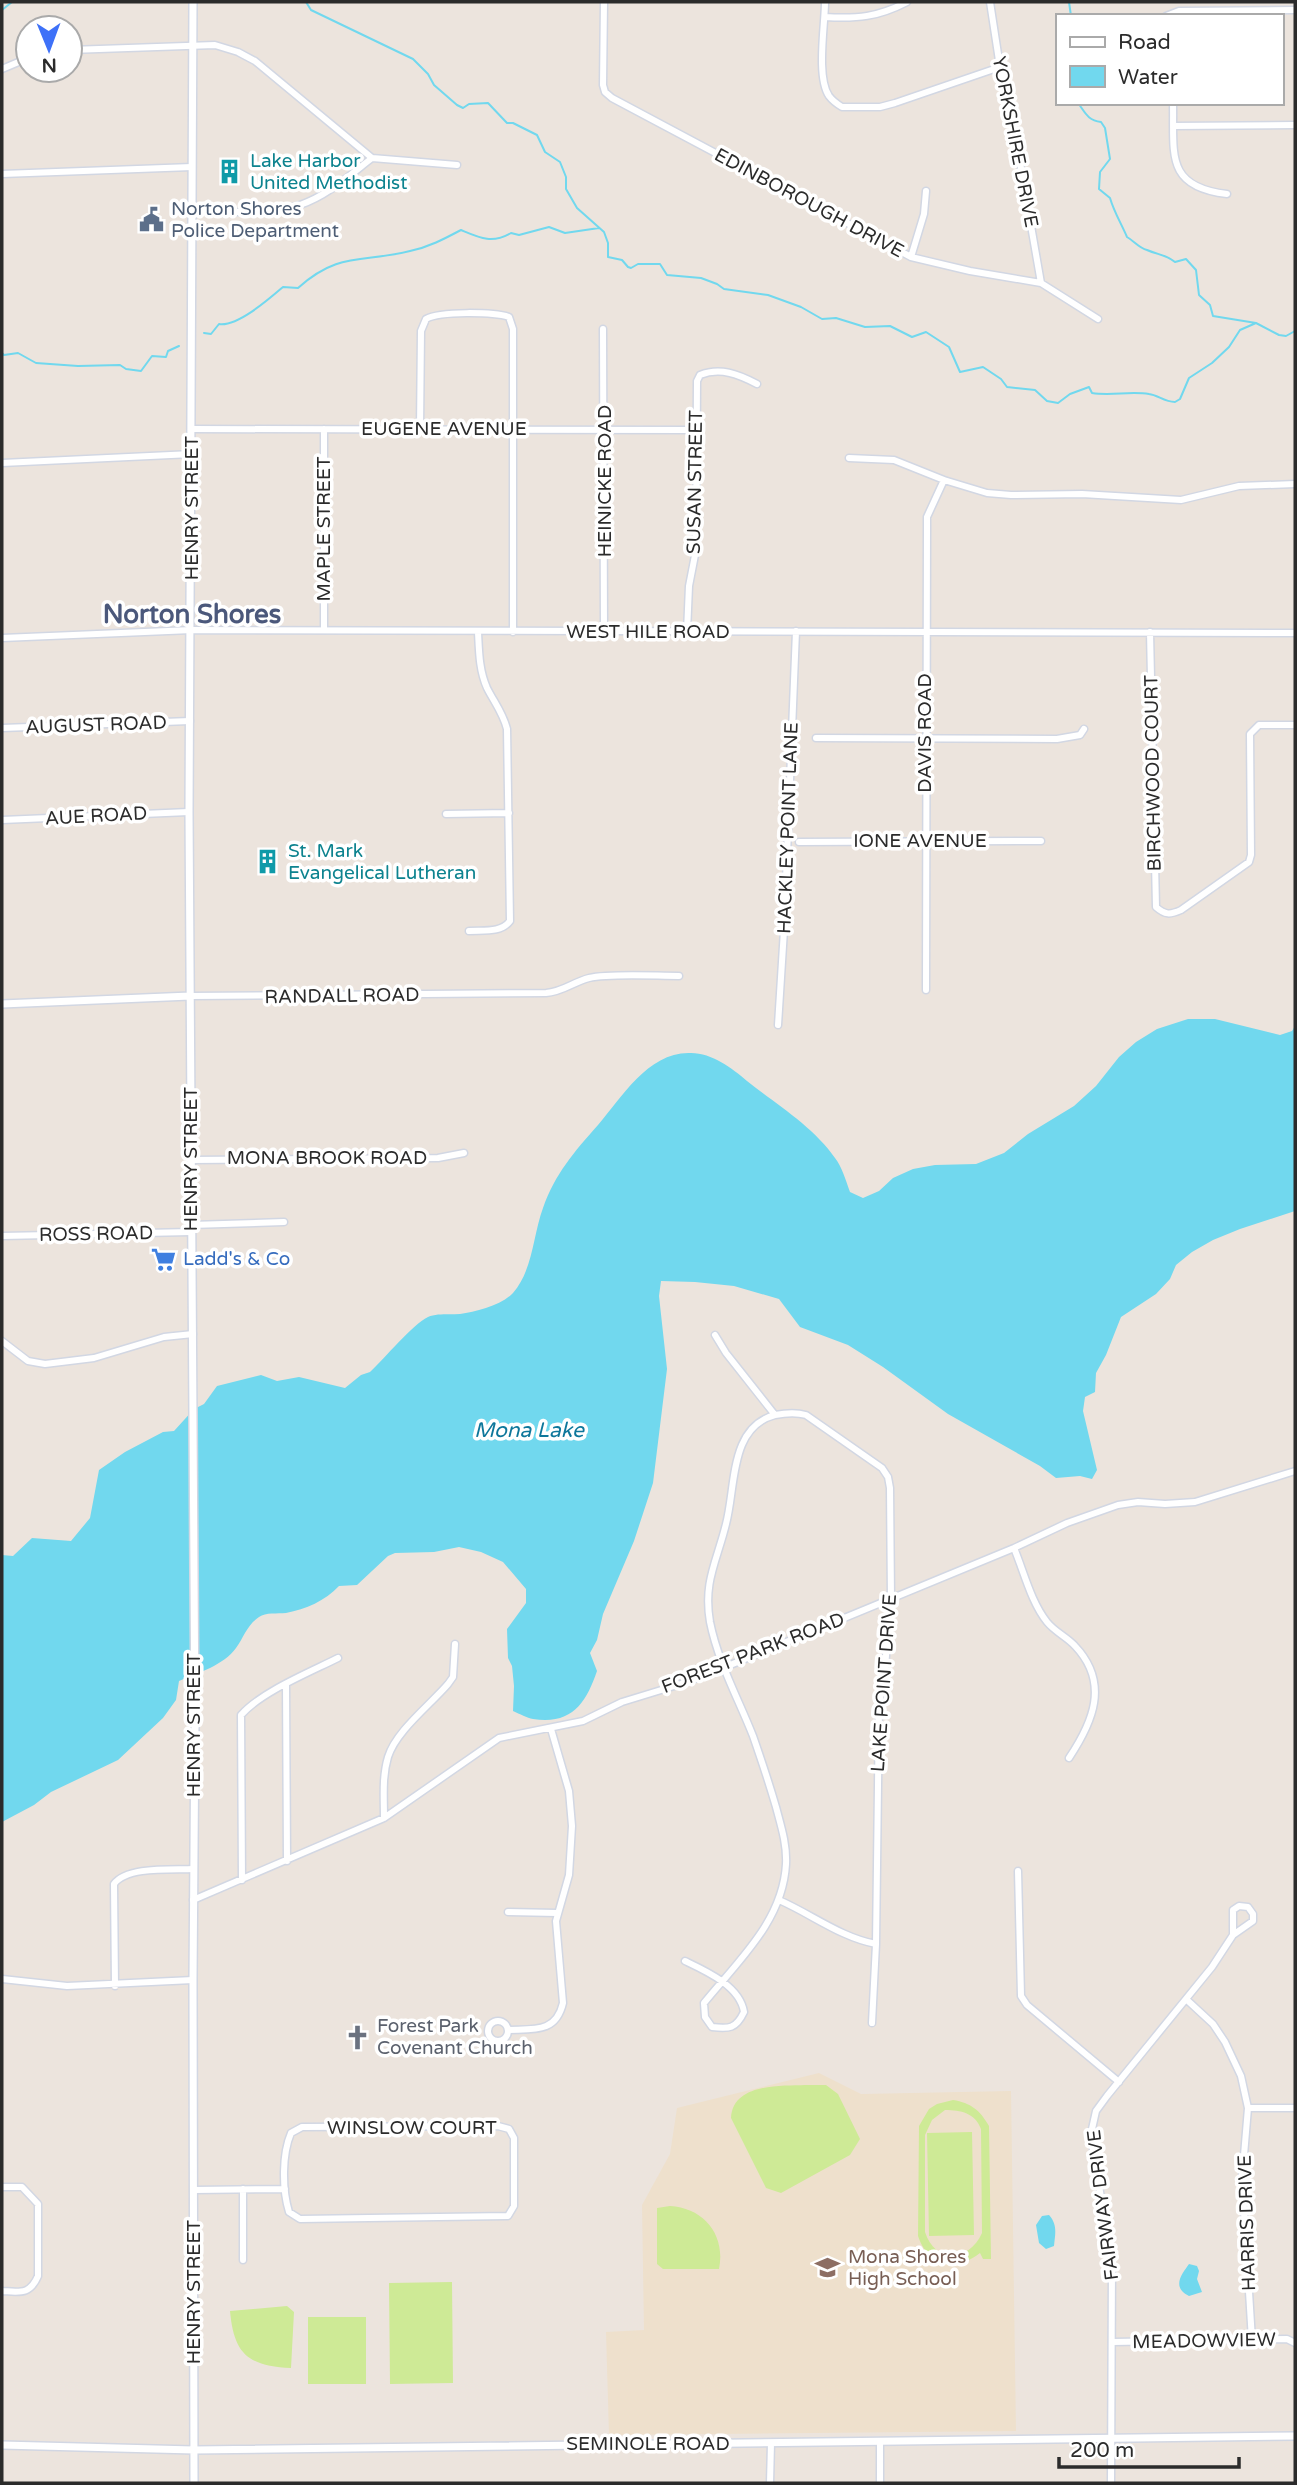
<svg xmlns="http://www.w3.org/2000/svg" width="1297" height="2485" font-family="'Varela Round',sans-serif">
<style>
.education{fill:#eee0cc}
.pitch{fill:#ceea96;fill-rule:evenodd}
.water{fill:#71d8ee}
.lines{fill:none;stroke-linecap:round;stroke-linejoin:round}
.stream{stroke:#71d8ee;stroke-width:2}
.minor-casing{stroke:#d2d7e3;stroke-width:9}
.tertiary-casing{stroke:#d2d7e3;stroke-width:10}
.minor{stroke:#fff;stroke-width:6}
.tertiary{stroke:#fff;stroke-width:7}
.labels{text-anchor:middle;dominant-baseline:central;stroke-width:7;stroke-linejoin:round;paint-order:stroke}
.street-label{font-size:19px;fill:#2b2b2b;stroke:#fff}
.culture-label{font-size:19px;fill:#0d838f;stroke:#fff;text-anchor:start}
.service-label{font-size:19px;fill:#4e5e75;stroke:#fff;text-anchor:start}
.shop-label{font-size:19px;fill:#366cbe;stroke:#fff;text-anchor:start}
.worship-label{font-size:19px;fill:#5b616d;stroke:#fff;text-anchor:start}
.education-label{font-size:19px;fill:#785e54;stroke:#fff;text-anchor:start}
.water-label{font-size:21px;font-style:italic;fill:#0e779b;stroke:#fff}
.district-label{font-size:26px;font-weight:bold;fill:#4b587b;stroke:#fff}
</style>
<rect width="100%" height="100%" fill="#ece4dd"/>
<!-- education -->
<path class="education" d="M819 2073 861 2094 1011 2091 1016 2431 609 2435 606 2332 644 2330 642 2205 670 2154 677 2108Z"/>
<!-- pitch -->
<path class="pitch" d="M805 2085H826L838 2094 860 2139 850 2155 781 2193 766 2188 731 2118C733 2083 780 2086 805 2085Z
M953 2100C971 2103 980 2110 989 2126L991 2259H983L980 2253C955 2272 929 2268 918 2236L919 2126 929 2109 937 2104ZM945 2110C961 2110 975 2113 981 2129L982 2233C969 2262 935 2264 925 2232V2135L932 2120Z
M972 2132 974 2235 929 2236 927 2133Z
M670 2206C704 2208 726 2235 719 2269H663L657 2264V2208Z
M452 2282 453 2383 390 2384 389 2283Z
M287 2306 294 2312 291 2368C248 2366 234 2354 230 2311Z
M308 2317H366V2384H308Z"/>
<!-- water -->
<path class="water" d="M1188 1019H1215L1280 1035 1292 1031 1295 1026V1211L1240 1229 1213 1240 1192 1252 1176 1265 1170 1279 1156 1294 1121 1317 1106 1355 1096 1373 1095 1392 1085 1397 1083 1411 1097 1470 1092 1479 1080 1476 1056 1478 1040 1466 948 1414 883 1367 848 1345 800 1327 779 1299 734 1286 695 1282 661 1281 659 1296 667 1369 653 1483 634 1541 603 1614 597 1640 590 1653 597 1671C586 1703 572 1725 533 1719 527 1718 520 1714 513 1711L514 1686 512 1666 508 1658 507 1629 526 1603V1589L503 1562 481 1552 459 1547 434 1552 395 1553 388 1556 357 1585 339 1586C325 1601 306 1609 286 1613 277 1614 266 1612 259 1617 247 1625 244 1637 236 1648 224 1665 198 1673 179 1681L176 1700 163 1718 118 1760 51 1792 34 1805 2 1822V1555L13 1556 32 1538 71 1541 90 1518 99 1470 125 1452 163 1432 174 1431 194 1409 204 1404 217 1386 261 1375 277 1381 299 1377 345 1388 361 1375 370 1372C385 1358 412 1325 428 1317 437 1313 450 1315 460 1314 476 1312 502 1305 513 1293 533 1270 533 1235 543 1208 555 1174 574 1152 598 1125 622 1097 649 1051 691 1053 712 1053 732 1068 747 1081 776 1104 814 1127 835 1158 842 1167 846 1181 850 1192L863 1198 879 1191 893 1178 913 1169 935 1165 976 1164 1004 1153 1028 1134 1074 1106 1096 1086 1119 1057 1136 1042 1157 1029Z
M1049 2215C1058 2225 1055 2234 1054 2246L1046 2249 1039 2243 1036 2225 1042 2216Z
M1189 2264 1197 2266 1199 2271 1197 2279 1202 2292 1189 2296C1171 2287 1182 2274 1189 2264Z"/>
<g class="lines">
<!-- stream -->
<path class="stream" d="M306 2 311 10 413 59 428 74 434 85 457 105 463 108 469 104 488 103 507 123H513L537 135 545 152 560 162 566 177V189L577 208 604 232 608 243V257L622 260 628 267 631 268 638 264H660L667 275 701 278 717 284 724 289 768 295 801 307 822 319 836 318 865 327 890 326 912 337 926 332 949 347 960 372 983 367 1001 379 1007 387 1035 390 1047 401 1058 403 1070 394 1089 387 1092 393C1111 396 1130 391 1149 394 1158 395 1164 402 1175 402L1180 399 1189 378 1212 363 1229 347 1240 330 1256 323
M1069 2 1071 16
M2 10 12 2
M1078 103C1085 112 1087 120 1101 122L1105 128 1110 159 1100 172 1099 189 1110 198C1114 212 1121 223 1127 237 1134 241 1139 248 1147 250 1158 255 1165 254 1175 262L1186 259 1196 270 1199 295 1210 305 1213 316 1256 323 1279 335 1286 336 1295 331
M204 333 211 334 219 324C237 327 269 299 283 287L298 288C339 251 363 263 410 251 429 247 444 239 461 230 480 238 492 244 511 233L519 235 549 227 565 233 599 228
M2 353 4 355 18 353 36 363 78 366 120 365 126 369 141 371 152 356 166 357 168 351 179 346"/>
<defs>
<path id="minor" d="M604 2 603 85 605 92 612 98 911 257 970 271 1041 283 1098 319
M825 2C825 25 816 77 829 96 832 100 837 104 842 107H880L895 103 1000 67
M990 2 1000 67 1018 151 1041 283
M1166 16 1179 11 1295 10
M825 17C857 19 878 17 907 2
M70 50 215 45 238 52 255 61 372 158 457 165
M2 69 28 58
M1173 103C1174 154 1165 187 1227 194
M1173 126 1295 125
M2 174 192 167
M193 211C228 211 266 216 300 205 327 196 350 175 372 158
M911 257 924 214 926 191
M603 329 604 632
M420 428 421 331 426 319C440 311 493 312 509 317L513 329V632
M192 429 696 430
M849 458 894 460 944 480 987 493 1011 495 1082 494 1181 500 1239 486 1295 484
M2 463 192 454
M324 630V429
M687 632 689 586 696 550 697 381 700 375C720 367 738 374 757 384
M1150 632 1156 907C1165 915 1170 915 1181 910L1249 862 1251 855 1250 734 1259 725H1295
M2 638 192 630 1295 633
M2 728 190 721
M816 738 1057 739 1080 735 1084 729
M446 814 509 813
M2 820 189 812
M799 842 1041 841
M469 931C484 930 501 933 510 921L507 729C503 713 494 702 487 688 479 670 479 651 478 632
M926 990 927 525V517L944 480
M190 996 546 993C563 992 573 982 589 978 610 973 655 976 679 976
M778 1025 784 930 796 631
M190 1160 438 1158 464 1153
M191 1225 284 1222
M2 1236 191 1232
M715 1335 726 1353 775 1415
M2 1341 28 1361 45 1364 94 1358 164 1337 193 1334
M1014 1548C1024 1572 1031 1602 1047 1622 1055 1632 1067 1637 1075 1646 1110 1683 1093 1722 1069 1758
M286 1684 287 1861
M384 1818C384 1798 382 1777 388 1757 396 1731 430 1705 448 1684L453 1677 455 1644
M1018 1871 1021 1996 1027 2005 1119 2082
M242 1880 241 1715C261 1692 310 1672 338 1658
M193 1900 384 1818 499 1738 583 1721 622 1702 684 1683 723 1668 1014 1548 1067 1523 1118 1505 1138 1502 1165 1504 1195 1502 1295 1471
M779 1900C813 1915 840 1937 876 1944
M508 1912 557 1913
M685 1961C706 1971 740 1986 744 2012 736 2029 729 2029 712 2027L705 2017 704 2003C738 1961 783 1921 786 1864 787 1844 781 1826 776 1807 769 1783 761 1759 753 1736 738 1698 718 1662 710 1622 703 1582 717 1561 726 1524 736 1487 729 1427 775 1415 785 1413 796 1412 806 1415L882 1468 888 1477 890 1488 891 1599 885 1667 879 1706 876 1944 872 2023
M2 1979 67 1986 193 1980
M115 1986 114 1884C127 1866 172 1870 193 1869
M1187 2000 1213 2024 1225 2042 1241 2076 1248 2108 1242 2179 1252 2340
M488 2031a10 10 0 1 1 20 0a10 10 0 1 1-20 0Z
M509 2030C534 2029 556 2033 563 2003L556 1921 569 1875 572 1826 569 1791 551 1729
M1248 2108H1295
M498 2126 509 2129 514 2138V2206L508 2216 300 2219 289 2212C282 2189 282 2154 291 2133L302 2127Z
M2 2187H22L38 2204V2276C30 2295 20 2292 2 2291
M194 2190 285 2189
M243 2260V2189
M1113 2342 1287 2339 1295 2343
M770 2483 771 2443
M880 2483V2443
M1111 2483 1112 2265 1093 2149 1092 2129 1096 2111 1107 2096 1212 1967 1233 1935V1910L1239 1906 1248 1907 1253 1914V1921L1233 1935"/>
<path id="tertiary" d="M193 2 189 812 195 1723 193 1980 194 2483
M2 1004 190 996
M2 2445 194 2450 1295 2436"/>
</defs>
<!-- minor casing -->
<use href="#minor" class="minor-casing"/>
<!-- tertiary casing -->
<use href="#tertiary" class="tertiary-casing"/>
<!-- minor -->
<use href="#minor" class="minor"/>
<!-- tertiary -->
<use href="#tertiary" class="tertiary"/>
</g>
<!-- icons -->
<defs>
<symbol id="building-bare" viewBox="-9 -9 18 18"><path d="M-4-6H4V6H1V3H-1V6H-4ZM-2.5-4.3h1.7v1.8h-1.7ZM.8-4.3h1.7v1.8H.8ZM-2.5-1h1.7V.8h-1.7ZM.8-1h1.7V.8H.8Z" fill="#0f9aa8" stroke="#fff" stroke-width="2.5" paint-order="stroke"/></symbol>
<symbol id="civic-bare" viewBox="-9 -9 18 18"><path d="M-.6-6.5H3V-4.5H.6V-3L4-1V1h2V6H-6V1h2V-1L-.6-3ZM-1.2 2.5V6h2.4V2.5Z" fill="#5c6f8a" stroke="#fff" stroke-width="2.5" paint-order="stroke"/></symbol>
<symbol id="supermarket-bare" viewBox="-9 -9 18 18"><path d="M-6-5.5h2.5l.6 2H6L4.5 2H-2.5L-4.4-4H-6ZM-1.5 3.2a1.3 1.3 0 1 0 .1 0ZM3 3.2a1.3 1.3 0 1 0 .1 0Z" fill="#3f7fe0" stroke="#fff" stroke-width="2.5" paint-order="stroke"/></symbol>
<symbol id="church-bare" viewBox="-9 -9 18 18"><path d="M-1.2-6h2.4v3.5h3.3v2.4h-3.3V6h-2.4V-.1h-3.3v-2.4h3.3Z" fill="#6b7280" stroke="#fff" stroke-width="2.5" paint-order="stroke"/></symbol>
<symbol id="school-bare" viewBox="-9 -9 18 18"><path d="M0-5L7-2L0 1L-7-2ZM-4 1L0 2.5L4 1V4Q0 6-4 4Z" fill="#8d6e63" stroke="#fff" stroke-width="2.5" paint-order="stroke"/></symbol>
</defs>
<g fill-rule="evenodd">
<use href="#building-bare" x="212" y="154" width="35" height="35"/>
<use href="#civic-bare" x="134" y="202" width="35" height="35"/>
<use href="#building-bare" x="250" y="844" width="35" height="35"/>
<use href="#supermarket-bare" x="146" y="1242" width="35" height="35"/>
<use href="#church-bare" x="340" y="2020" width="35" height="35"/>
<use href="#school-bare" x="810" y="2250" width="35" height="35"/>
</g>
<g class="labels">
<!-- street labels -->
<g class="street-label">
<text transform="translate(1015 142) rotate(79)">YORKSHIRE DRIVE</text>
<text transform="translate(809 203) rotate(28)">EDINBOROUGH DRIVE</text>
<text x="444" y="429">EUGENE AVENUE</text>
<text transform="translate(605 481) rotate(-90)">HEINICKE ROAD</text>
<text transform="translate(695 482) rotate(-89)">SUSAN STREET</text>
<text transform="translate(192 508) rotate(-90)">HENRY STREET</text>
<text transform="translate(324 529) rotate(-90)">MAPLE STREET</text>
<text x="648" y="632">WEST HILE ROAD</text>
<text transform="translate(96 725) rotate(-2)">AUGUST ROAD</text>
<text transform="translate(925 733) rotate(-90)">DAVIS ROAD</text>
<text transform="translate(1153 773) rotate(-91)">BIRCHWOOD COURT</text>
<text transform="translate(96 816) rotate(-3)">AUE ROAD</text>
<text transform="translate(788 828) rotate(-88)">HACKLEY POINT LANE</text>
<text x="920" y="841">IONE AVENUE</text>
<text transform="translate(342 996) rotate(-1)">RANDALL ROAD</text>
<text x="327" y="1158">MONA BROOK ROAD</text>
<text transform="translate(191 1159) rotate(-90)">HENRY STREET</text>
<text transform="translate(96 1234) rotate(-1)">ROSS ROAD</text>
<text transform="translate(753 1653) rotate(-21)">FOREST PARK ROAD</text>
<text transform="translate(884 1683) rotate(-86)">LAKE POINT DRIVE</text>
<text transform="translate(194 1725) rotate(-90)">HENRY STREET</text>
<text x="412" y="2128">WINSLOW COURT</text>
<text transform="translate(1103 2205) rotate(-97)">FAIRWAY DRIVE</text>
<text transform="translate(1247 2223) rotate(-92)">HARRIS DRIVE</text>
<text transform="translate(194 2292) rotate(-90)">HENRY STREET</text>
<text transform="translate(1204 2341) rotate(-1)">MEADOWVIEW</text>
<text x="648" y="2444">SEMINOLE ROAD</text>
</g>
<!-- culture labels -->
<g class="culture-label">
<text x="250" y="161">Lake Harbor<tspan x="250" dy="22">United Methodist</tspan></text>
<text x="288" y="851">St. Mark<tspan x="288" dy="22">Evangelical Lutheran</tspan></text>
</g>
<!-- service labels -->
<g class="service-label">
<text x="171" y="209">Norton Shores<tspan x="171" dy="22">Police Department</tspan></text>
</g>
<!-- shop labels -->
<g class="shop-label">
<text x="183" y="1259">Ladd's &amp; Co</text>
</g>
<!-- worship labels -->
<g class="worship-label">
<text x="377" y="2026">Forest Park<tspan x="377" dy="22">Covenant Church</tspan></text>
</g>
<!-- education labels -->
<g class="education-label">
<text x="848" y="2257">Mona Shores<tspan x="848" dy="22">High School</tspan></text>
</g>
<!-- water labels -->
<g class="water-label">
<text x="529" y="1430">Mona Lake</text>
</g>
<!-- district labels -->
<g class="district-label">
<text x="192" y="614">Norton Shores</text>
</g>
</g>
<!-- border -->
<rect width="1297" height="2485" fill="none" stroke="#2b2b2b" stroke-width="7"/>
<!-- legend -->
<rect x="1056" y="14" width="228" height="91" fill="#ffffff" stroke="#aaaaaa" stroke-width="2"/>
<rect x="1070" y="37" width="35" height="10" fill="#ffffff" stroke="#aaaaaa" stroke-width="2"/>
<text x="1118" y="49" font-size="21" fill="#2b2b2b">Road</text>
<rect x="1070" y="66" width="35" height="21" fill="#71d8ee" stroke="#aaaaaa" stroke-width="2"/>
<text x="1118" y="84" font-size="21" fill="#2b2b2b">Water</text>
<!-- north arrow -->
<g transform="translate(49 49) rotate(179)"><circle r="33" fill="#ffffff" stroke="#aaaaaa" stroke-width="2"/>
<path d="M0-5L12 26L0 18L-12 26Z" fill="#3e71f8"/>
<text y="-10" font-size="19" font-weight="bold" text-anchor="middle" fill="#2b2b2b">N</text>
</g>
<!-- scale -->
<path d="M1059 2457v10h180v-10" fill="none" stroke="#2b2b2b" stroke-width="3.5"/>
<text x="1070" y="2457" font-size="21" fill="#2b2b2b" stroke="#ffffff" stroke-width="5" paint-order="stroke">200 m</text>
</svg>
